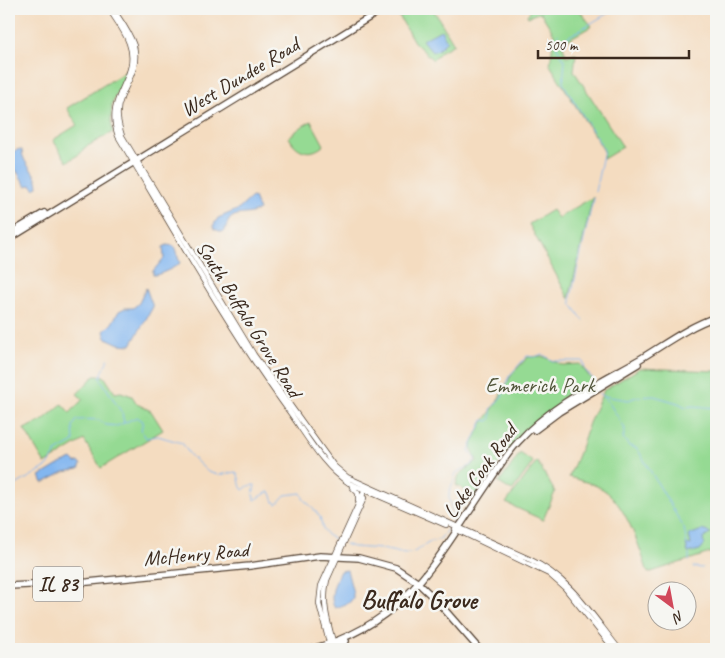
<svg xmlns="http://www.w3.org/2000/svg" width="725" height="658" font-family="Caveat,sans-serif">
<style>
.green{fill:#95da93;stroke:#688258}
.water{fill:#82b6f0;stroke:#5e7087}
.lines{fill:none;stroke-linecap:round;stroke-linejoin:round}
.stream{stroke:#82b6f0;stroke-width:1}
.secondary-casing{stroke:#574536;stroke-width:6}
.primary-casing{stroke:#574536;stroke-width:8}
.secondary{stroke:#fff;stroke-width:4.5}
.primary{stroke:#fff;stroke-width:5.5}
.labels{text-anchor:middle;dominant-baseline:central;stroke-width:5;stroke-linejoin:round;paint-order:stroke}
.shield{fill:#f6f6f2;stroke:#73675e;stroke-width:1}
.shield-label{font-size:20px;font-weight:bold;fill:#3b2a1e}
.street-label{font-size:21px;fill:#3b2a1e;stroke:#f6f6f2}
.park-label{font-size:21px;fill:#52563b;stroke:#f6f6f2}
.district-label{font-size:26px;font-weight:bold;fill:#3b2a1e;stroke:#f6f6f2}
</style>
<rect width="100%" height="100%" fill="#f6f6f2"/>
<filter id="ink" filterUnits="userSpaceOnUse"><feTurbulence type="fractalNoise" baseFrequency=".02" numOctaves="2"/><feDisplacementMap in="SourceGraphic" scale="10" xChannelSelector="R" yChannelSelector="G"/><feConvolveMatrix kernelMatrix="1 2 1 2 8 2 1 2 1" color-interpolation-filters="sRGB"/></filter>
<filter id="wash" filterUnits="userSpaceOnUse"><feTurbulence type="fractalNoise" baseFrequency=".0096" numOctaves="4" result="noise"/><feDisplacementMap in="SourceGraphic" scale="20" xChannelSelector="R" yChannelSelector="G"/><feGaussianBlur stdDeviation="1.12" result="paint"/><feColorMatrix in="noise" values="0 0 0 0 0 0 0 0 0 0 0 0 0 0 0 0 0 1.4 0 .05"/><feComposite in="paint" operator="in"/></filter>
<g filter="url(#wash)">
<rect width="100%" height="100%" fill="#f4dcc0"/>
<!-- green -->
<path class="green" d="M395 9H433L454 44 442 51 433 60 414 42Z
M532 9H578L592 26 562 43 566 56 576 54 574 71 623 147 605 158H603L604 151 550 65 554 34 541 13H538L528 17 527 15Z
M128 70 112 104 111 121 113 132 84 148 81 153 67 162 53 140 77 125 67 108Z
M311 121 324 145C311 157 296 152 289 137L300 128Z
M593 197 569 299 529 224 552 210 558 218Z
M542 356 562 365 580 364 594 383 537 420 497 465 476 497 456 485 459 475 477 461 471 447 481 425 494 407 512 374 528 357Z
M640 368 716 371V551L648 573C640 548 628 511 608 493 598 484 581 481 569 477L582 445 589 423 604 390Z
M94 376H104L115 393 121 392 132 396 137 404 151 411 163 430 101 468 84 440 45 464 24 429 42 421 62 404 70 413 83 399 77 394Z
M520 453 533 462 512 491 499 483Z
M537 461 555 492 543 520 506 503Z"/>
<!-- water -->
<path class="water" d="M441 30 447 41 438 50 432 52 422 40Z
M20 149 22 150C22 165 38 172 38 186L35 189 31 185 26 186 16 170 9 165V153Z
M252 197 254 198 259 210C243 219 230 207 225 231L222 232 214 229 213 226 218 218 239 209Z
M167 245 174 246 180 263C176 267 158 276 153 275V271L164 258 163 247Z
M146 288 153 307 131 345 119 344 106 338 104 331 112 323 119 311 125 308H133L139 303Z
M72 459 76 463 79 462 81 465 79 469 64 472 43 483 40 476 60 464Z
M702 530 711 533 704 538 703 542 705 544 700 550 688 553 686 544 691 545 689 535Z
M347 570 353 593V598L349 603 335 608C328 599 335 581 340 571Z"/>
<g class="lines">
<!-- stream -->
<path class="stream" d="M557 35 558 34
M561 41 615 9
M558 45 556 46 565 61 563 83 604 150 595 192
M583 320 571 303V297L592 204 594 201 593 198
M108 359 100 378 122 413 124 423
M597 392 607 400 620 420
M603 396 629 400 636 397 654 396 678 403 686 407 693 406 716 408
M622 423 625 429 623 438 629 446 636 448 638 450 684 528 687 545
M9 489 48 466 56 452 74 442 73 426 77 420C86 420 99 417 106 425L117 426 137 417 143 421 141 430 146 438 158 436 182 443 190 455 208 472 218 475 236 472C241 477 238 485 243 490L248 486 255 485 253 495 255 500 268 492 271 493 274 502 277 504 285 495 301 493 304 500 312 507 320 517 323 529 327 535 339 541
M452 523C456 512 448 504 449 494 450 486 455 482 455 474 460 469 479 465 474 456 472 454 470 452 469 450L483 420 489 421 491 418V409L503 395 509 376 527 356 535 357 542 354 553 361H583L585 370 595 381
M345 544 353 547 382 549 405 554 414 552 430 542 440 539 450 526
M689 554V561
M693 567 702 568"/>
</g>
</g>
<g filter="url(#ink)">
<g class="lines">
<defs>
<path id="secondary" d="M109 9C116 20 125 31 129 43 142 79 103 95 118 136 174 230 227 326 291 414 308 438 324 467 349 483L446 525
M113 9C121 21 130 33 134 46 139 67 128 80 121 98 115 111 118 123 122 136L254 355 334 466 347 477 529 559C570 578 591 614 619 649
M352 487 358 493V501
M455 529 549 574 565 588 614 649
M330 646 319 604 321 586 363 494 367 488
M335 649C329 626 321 604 327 580L364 498"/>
<path id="primary" d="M9 234 44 213
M9 239 383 9
M535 430 559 412 638 364
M9 586 88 582 250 566 320 556 359 558 396 568 417 582 437 601 479 649
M312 649C407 623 436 560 487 485 497 470 506 455 518 442 551 405 598 383 640 359 665 344 689 326 716 317
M325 649 346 641"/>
</defs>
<!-- secondary casing -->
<use href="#secondary" class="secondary-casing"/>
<!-- primary casing -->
<use href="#primary" class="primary-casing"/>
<!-- secondary -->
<use href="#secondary" class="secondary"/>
<!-- primary -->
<use href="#primary" class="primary"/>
</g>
</g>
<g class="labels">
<!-- shield labels -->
<rect class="shield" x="33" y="566.5" width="50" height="35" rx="4"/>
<g class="shield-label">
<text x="58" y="584">IL 83</text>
</g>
<!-- street labels -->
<g class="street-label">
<text transform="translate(240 77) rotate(-31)">West Dundee Road</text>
<text transform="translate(249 319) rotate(58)">South Buffalo Grove Road</text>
<text transform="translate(480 471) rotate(-54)">Lake Cook Road</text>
<text transform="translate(196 554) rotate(-5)">McHenry Road</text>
</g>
<!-- park labels -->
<g class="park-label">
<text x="540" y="385">Emmerich Park</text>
</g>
<!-- district labels -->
<g class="district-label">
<text x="419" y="599">Buffalo Grove</text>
</g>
</g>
<!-- margin -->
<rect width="725" height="658" fill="none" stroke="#f6f6f2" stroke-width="30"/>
<!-- north arrow -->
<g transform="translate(672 606) rotate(148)"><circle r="24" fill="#f6f6f2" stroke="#aba49d"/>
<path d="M0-4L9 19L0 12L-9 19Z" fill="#d1495b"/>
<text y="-8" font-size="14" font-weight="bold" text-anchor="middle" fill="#3b2a1e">N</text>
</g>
<!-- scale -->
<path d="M538 50v8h151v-8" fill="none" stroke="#3b2a1e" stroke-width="2.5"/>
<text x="545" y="50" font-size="15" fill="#3b2a1e" stroke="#f6f6f2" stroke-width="4" paint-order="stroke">500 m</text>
</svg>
